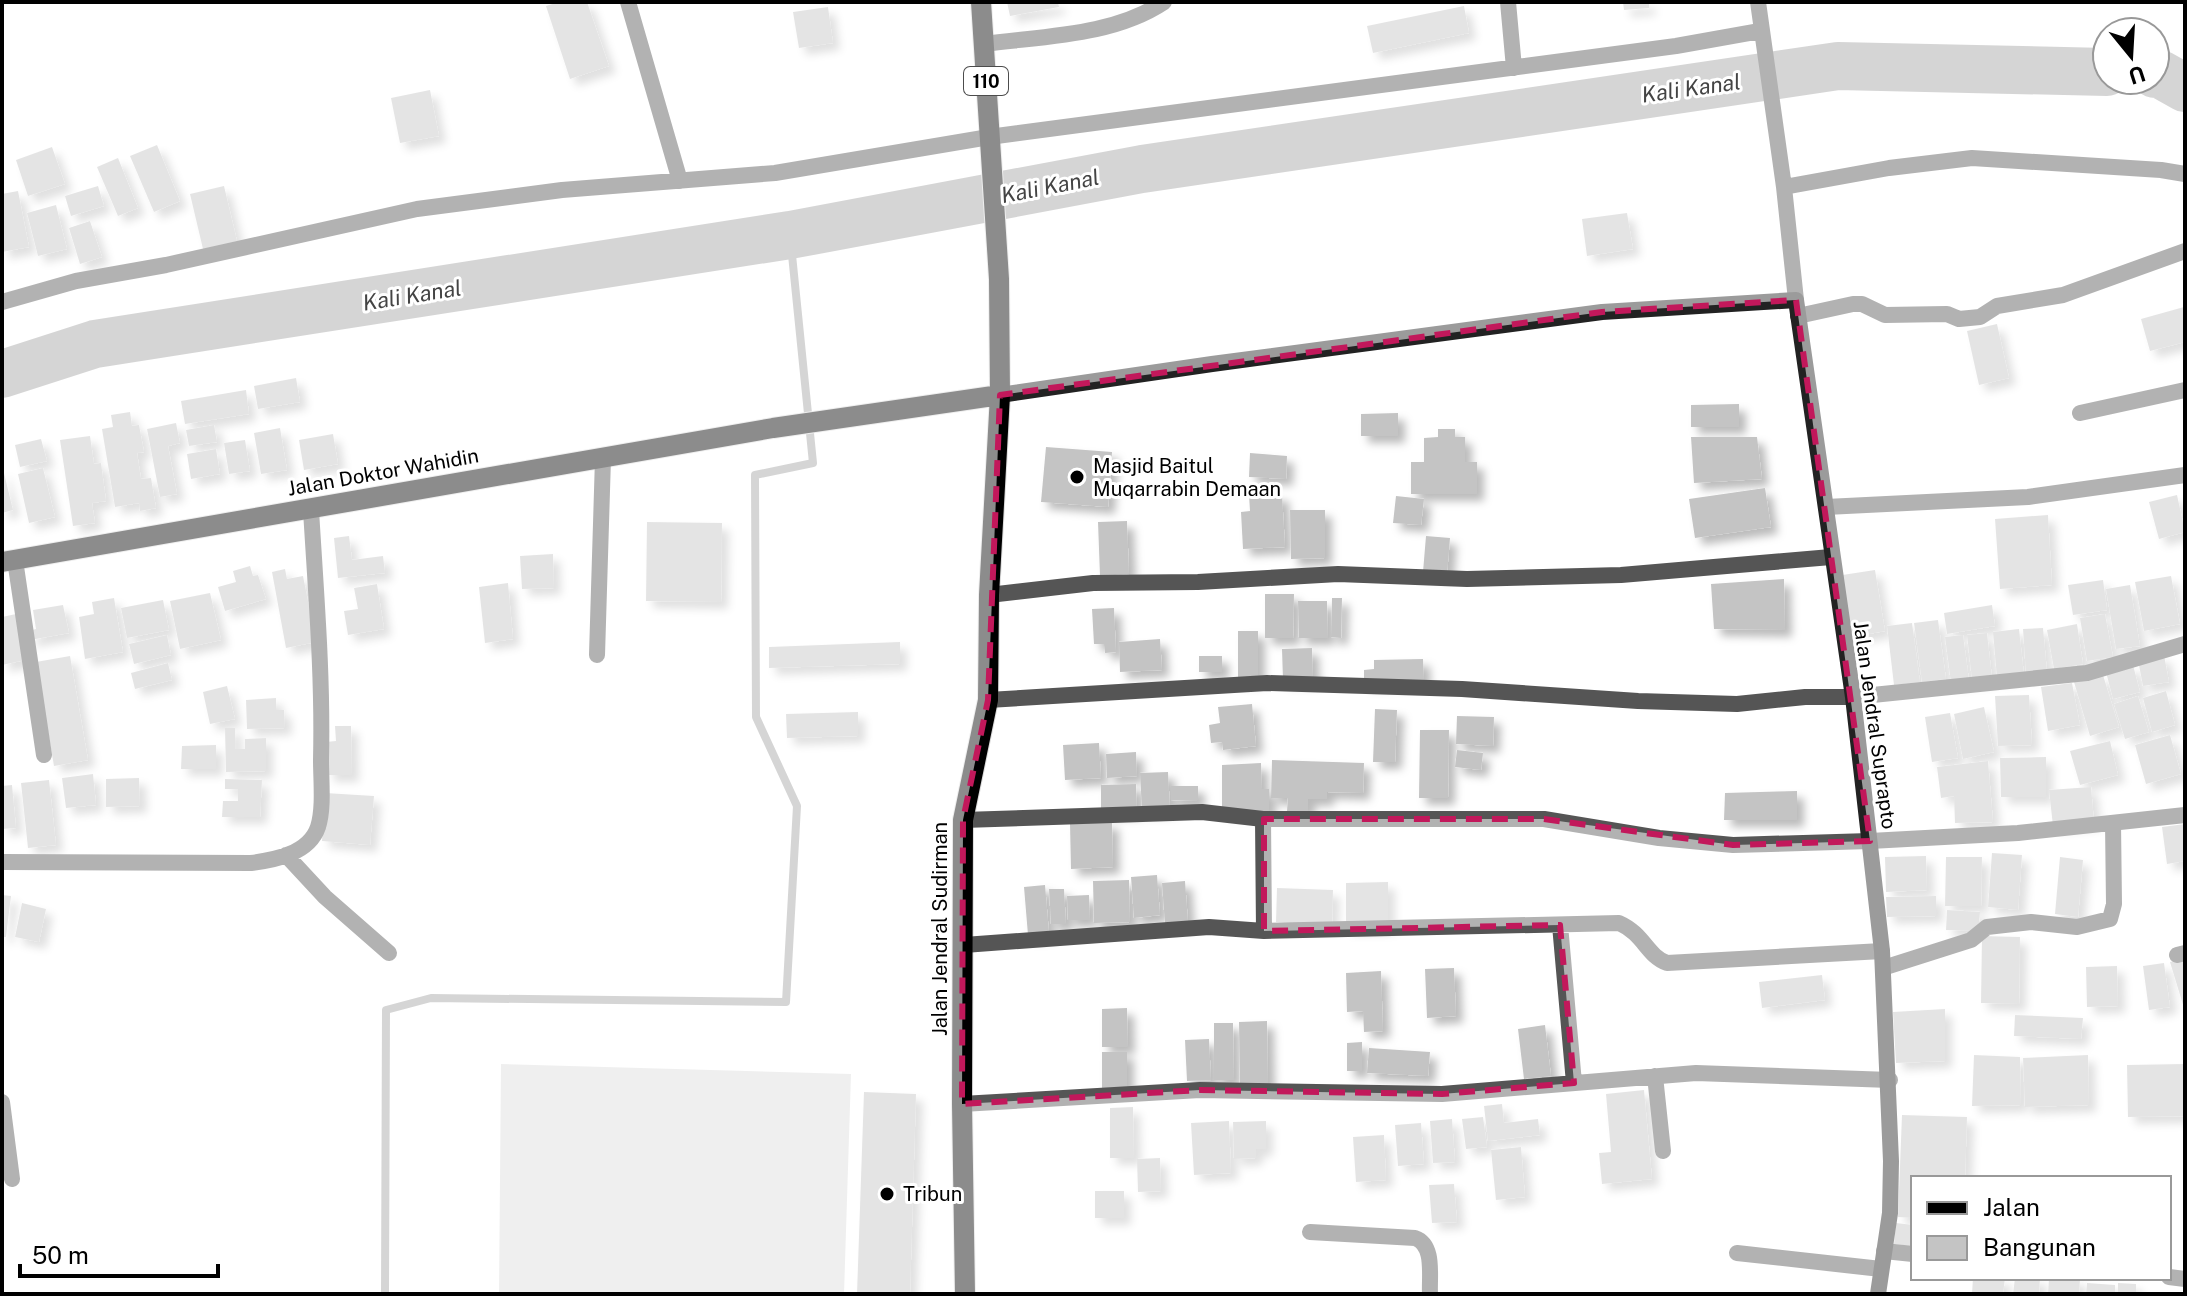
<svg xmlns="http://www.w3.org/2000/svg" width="2187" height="1296" font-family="'Public Sans',sans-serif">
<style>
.pitch{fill:#dcdcdc}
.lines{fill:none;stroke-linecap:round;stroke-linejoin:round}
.stream{stroke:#a3a3a3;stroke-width:8}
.river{stroke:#a3a3a3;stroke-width:48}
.building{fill:#c4c4c4;filter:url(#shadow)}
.primary-casing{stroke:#dbdbdb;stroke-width:22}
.minor{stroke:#555;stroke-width:16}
.secondary{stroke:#222;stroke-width:16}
.primary{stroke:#000;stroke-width:20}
.marked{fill:none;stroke:#c2185b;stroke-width:6;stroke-dasharray:16 10;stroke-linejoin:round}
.poi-dot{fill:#000;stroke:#fff;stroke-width:3}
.labels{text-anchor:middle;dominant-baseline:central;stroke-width:6;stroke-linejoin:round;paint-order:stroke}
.shield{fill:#fff;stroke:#4c4c4c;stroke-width:2}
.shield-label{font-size:18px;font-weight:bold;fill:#000}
.poi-label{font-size:20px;fill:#000;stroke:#fff;text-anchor:start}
.street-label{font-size:20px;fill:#000;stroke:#fff}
.water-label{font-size:22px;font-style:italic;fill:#444;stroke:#fff}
</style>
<defs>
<filter id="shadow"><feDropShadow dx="7" dy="7" stdDeviation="4" flood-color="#0004"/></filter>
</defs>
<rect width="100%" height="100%" fill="#fff"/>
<!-- pitch -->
<path class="pitch" d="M501 1064 851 1074 844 1294H499Z"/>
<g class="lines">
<!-- stream -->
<path class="stream" d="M385 1294 386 1010 431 998 786 1002 797 806 756 717 755 475 813 463 790 235"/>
<!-- river -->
<path class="river" d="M2155 74H2160L2185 88
M2 374 95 344 790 235 1142 169 1838 66 2107 72"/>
</g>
<!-- building -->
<path class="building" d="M559 2H587L609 66 570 79 546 6Z
M1007 2H1058L1059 7 1010 16Z
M1623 2H1649V8L1624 10Z
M1464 6 1469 33 1373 53 1367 26Z
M828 7 833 43 799 48 793 12Z
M430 90 439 136 400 143 391 98Z
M157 145 180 201 154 212 130 156Z
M52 147 65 184 28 196 16 160Z
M118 158 138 208 118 216 97 167Z
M98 186 104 206 71 216 65 196Z
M224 186 237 241 203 249 190 194Z
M18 191 29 247 2 252V194Z
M56 205 67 249 38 256 27 213Z
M1627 213 1633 249 1587 256 1582 219Z
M90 221 102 257 80 264 69 228Z
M2184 307 2185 342 2150 351 2141 319Z
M1997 324 2009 378 1979 385 1967 331Z
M296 378 300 402 258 409 254 386Z
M246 390 249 414 185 424 181 401Z
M1739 404V427H1691V405Z
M130 412 132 426 139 425 144 452 137 453 141 479 151 478 156 508 140 511 139 503 115 507 102 429 113 427 111 415Z
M1398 413V436H1361V414Z
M176 423 180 443 168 446 177 494 160 497 147 429Z
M214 425 217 442 189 446 186 430Z
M280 428 287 470 261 474 254 433Z
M1438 429H1455V437H1465V462H1477V494H1411V462H1424V438L1438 437Z
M333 434 338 464 304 470 299 440Z
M90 436 94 464 101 463 106 501 92 503 95 523 73 526 60 440Z
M1691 437H1757L1762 479 1694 483Z
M41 439 47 461 20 467 15 445Z
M245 440 250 471 229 474 224 443Z
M1046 447 1112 452 1108 507 1041 502Z
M216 449 220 474 191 479 187 454Z
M1250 453 1287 456 1286 479 1249 477Z
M43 468 55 517 29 523 18 474Z
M3 469 13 510 2 513V470Z
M1765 488 1771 527 1695 538 1689 499Z
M1282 494 1285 547 1243 549 1241 512 1250 511 1249 495Z
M2177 495 2185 532 2159 539 2149 502Z
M1396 496 1424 499 1421 525 1393 523Z
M1290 510H1325V558L1291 559Z
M2048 515 2052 585 2000 589 1995 519Z
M1127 521 1129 574 1100 576 1098 522Z
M647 522 722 523 721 602 646 601Z
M349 536 352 560 383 556 385 573 338 578 334 538Z
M1426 536 1450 538 1447 574 1423 572Z
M553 554 554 588 522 589 520 556Z
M250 566 253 576 258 575 266 599 225 611 218 587 236 582 233 571Z
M285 569 287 579 303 576 316 642 286 648 272 572Z
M1875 570 1885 631 1847 638 1836 576Z
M2171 576 2180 624 2144 631 2135 582Z
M1784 579 1785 630 1714 629 1711 584Z
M2103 580 2107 610 2073 615 2068 585Z
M508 583 513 639 485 643 479 587Z
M377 584 384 629 348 635 344 611 358 609 354 588Z
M2130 585 2140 646 2116 649 2106 589Z
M210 593 221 640 180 649 170 601Z
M1265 594H1294L1293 638H1265Z
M114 598 123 652 85 659 79 617 94 614 92 602Z
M1332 598H1342L1341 638 1331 637Z
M163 600 169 630 127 638 121 608Z
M1298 601H1327L1328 638H1299Z
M63 605 69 633 30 640 28 631 36 629 33 610Z
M1992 605 1995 626 1947 634 1944 613Z
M1114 608 1116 652 1105 653 1104 644H1094L1092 609Z
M16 614 25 660 2 665V617Z
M2105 614 2113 657 2087 661 2080 618Z
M1938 620 1946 679 1922 682 1914 623Z
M1912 623 1920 682 1894 685 1887 626Z
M2077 624 2083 664 2054 669 2047 630Z
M2043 628 2047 672 2026 674 2023 629Z
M2019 629 2024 675 1997 678 1993 632Z
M1238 631H1258V679L1238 680Z
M1987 633 1992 678 1972 680 1967 635Z
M167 635 171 655 134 664 129 644Z
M1963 635 1969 680 1951 683 1945 637Z
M1160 639 1162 670 1120 672 1119 642Z
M900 642V664L769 668V647Z
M1312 648 1313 679 1283 680 1282 649Z
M2164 655 2169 682 2143 686 2138 660Z
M70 656 88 760 54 766 36 662Z
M1199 656H1222V672H1199Z
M1423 659 1424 680 1364 683V670L1374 669V660Z
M168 663 172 680 135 689 131 673Z
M2133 665 2140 692 2113 699 2106 672Z
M2103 675 2119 727 2090 736 2074 682Z
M2072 683 2080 725 2048 731 2041 687Z
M227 686 235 719 210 724 203 692Z
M2166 691 2175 725 2152 732 2143 698Z
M2029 695 2032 745 1998 746 1995 696Z
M2138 696 2149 732 2125 739 2114 704Z
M276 698V710H284L285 728 247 729 246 700Z
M1252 704 1256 746 1223 750 1222 742 1211 743 1209 725 1220 723 1218 707Z
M1984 707 1994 752 1963 759 1954 714Z
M1375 709 1397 710 1395 762H1373Z
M858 712V736L787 738 786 714Z
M1950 713 1958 758 1932 762 1925 717Z
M1457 716 1494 717 1493 746 1456 744Z
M335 726H351L352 775H327L326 742 336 741Z
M225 728H235V749H245V739L266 738V771L226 772Z
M1420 730H1449L1448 798H1419Z
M2170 735 2181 774 2146 784 2135 745Z
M2110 741 2118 775 2080 785 2070 751Z
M1099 743 1101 778 1065 780 1063 745Z
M216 745V769H181L182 746Z
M1457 750 1483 753 1481 770 1455 767Z
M1136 752 1137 776 1107 778 1106 754Z
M2046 757V797H2001L2000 758Z
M1272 760 1364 763 1363 793 1327 792V799H1308V811H1287L1288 798H1271Z
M1988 761 1993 822 1955 823 1954 796 1941 798 1937 767Z
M1261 763 1262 789H1269V811H1222V765Z
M1168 772 1170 809 1142 810 1140 773Z
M93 774 96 805 66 808 62 778Z
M139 778 140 806 106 807V779Z
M225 779 262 780 260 817H222L223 801H238V789H225Z
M49 780 56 845 28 848 21 783Z
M1136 784 1137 811 1101 812V785Z
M12 785 16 828 2 829V786Z
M1171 786H1198V801L1171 800Z
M2091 787 2094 822 2053 826 2049 790Z
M1797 791V820H1724L1725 793Z
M325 793 374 796 370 845 322 841Z
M1112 822 1113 867 1071 869 1070 823Z
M2185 824V861L2167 864 2162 827Z
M1992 853 2022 855 2018 910 1988 907Z
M1926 856 1927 890 1886 892 1885 857Z
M1946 857H1982L1981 906H1945Z
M2060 857 2083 860 2078 917 2055 914Z
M1157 875 1160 915 1134 918 1131 877Z
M1129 880 1130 922 1094 923 1093 881Z
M1185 881 1188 922 1165 924 1162 883Z
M1388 882V925L1346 926V883Z
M1045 885 1049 933 1028 935 1024 887Z
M1277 888 1333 890 1332 924 1276 922Z
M1049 889H1064L1066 924H1051Z
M2 895 11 896 6 937H2Z
M1089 895 1090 920H1068L1067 896Z
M1936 896V916L1887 917 1886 897Z
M22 903 46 909 39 942 15 937Z
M1947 910 1980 912 1978 931 1946 930Z
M1982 936 2020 937 2019 1004 1981 1003Z
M2185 958V1008H2184L2170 962Z
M2164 963 2170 1007 2149 1010 2143 966Z
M2117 966 2118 1006 2087 1007 2086 967Z
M1454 968 1456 1016 1427 1018 1425 969Z
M1381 971 1383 1031 1364 1032 1363 1011 1347 1012 1346 973Z
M1822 975 1825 1000 1762 1008 1759 982Z
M1127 1008 1128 1047H1102V1009Z
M1945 1009V1061L1896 1063 1893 1012Z
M2015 1015 2083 1018 2081 1039 2014 1036Z
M1267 1021 1268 1084 1240 1085 1239 1022Z
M1214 1023H1233L1234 1080H1214Z
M1545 1025 1551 1076 1524 1079 1518 1029Z
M1209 1039 1211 1080 1187 1081 1185 1040Z
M1362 1042V1071H1347V1043Z
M1369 1048 1430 1052 1428 1076 1367 1073Z
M1102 1052H1127V1088H1102Z
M1974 1055 2020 1057 2021 1105 1972 1106Z
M2088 1055 2089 1105 2025 1107 2023 1058Z
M2185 1064V1116L2128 1117 2127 1065Z
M1644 1090 1652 1179 1602 1184 1599 1153 1611 1152 1606 1094Z
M864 1092 916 1094 910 1294H857Z
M1502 1104 1504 1123 1538 1119 1540 1135 1488 1141 1484 1106Z
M1133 1107 1134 1158H1110V1108Z
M1902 1115 1967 1117 1965 1178H1913V1218L1898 1217Z
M1483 1117 1487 1147 1466 1149 1462 1119Z
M1452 1119 1455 1162 1433 1163 1430 1121Z
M1229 1121 1231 1173 1194 1175 1191 1123Z
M1266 1121V1149H1256V1158L1234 1159 1233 1122Z
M1421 1123 1424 1164 1398 1166 1395 1125Z
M1384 1135 1386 1180 1356 1182 1353 1137Z
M1521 1147 1525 1197 1496 1200 1491 1150Z
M1160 1158 1161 1191 1138 1192 1137 1159Z
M1454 1184 1457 1222 1432 1223 1429 1185Z
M1095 1191H1124V1218H1095Z
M1896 1223 1913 1225V1246L1894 1244Z
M1973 1278H2005L2003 1294H1972Z
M2015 1278H2040L2039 1294H2013Z
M2049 1278 2080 1279 2079 1294H2048Z
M2087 1283 2115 1285V1294H2086Z
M2118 1283 2136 1284V1294H2118Z"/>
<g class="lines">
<defs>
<path id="primary" d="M2 562 773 428 1000 395
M965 1294 962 1104 963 820 988 700 989 595 1000 395 999 279 981 2"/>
</defs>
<!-- primary casing -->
<use href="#primary" class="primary-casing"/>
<!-- minor -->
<path class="minor" d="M628 2 680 181
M1508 2 1514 68
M1758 2 1784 187 1796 300
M984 44C1043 36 1113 36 1164 2
M1784 187 1889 168 1972 158 2161 170 2185 174
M2 302 76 281 166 265 417 209 562 190 775 173 989 137 1676 46 1760 31
M1798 316 1853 304H1862L1885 315 1947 314 1959 319 1980 317 1997 306 2063 295 2185 251
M2080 413 2185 390
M1826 507 2028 497 2185 475
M15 560 44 755
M989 595 1093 583 1198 582 1338 574 1467 579 1621 575 1831 557
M597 655 603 458
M988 700 1267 683 1462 689 1638 701 1737 704 1805 697H1853L2087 673 2185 644
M1263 819 1264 931
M963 820 1202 812 1263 819H1544L1659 838 1733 845 1870 841 2018 833 2185 815
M286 855 325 897 389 953
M2 862 251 863C274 860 309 854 318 827 324 808 321 781 321 760 323 676 316 594 311 510
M1560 925 1574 1083
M964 945 1209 927 1264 931 1619 923C1644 934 1647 956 1667 963L1882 951
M2177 955 2185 953
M1883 968 1971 940 1987 927 2031 922 2077 927 2110 919 2114 904 2113 823
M1655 1076 1663 1151
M2 1102 12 1179
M962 1104 1200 1090 1442 1094 1696 1073 1890 1080
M1310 1232 1415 1238C1435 1245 1429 1276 1430 1294
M1884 1251 1913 1254
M1737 1253 1881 1269
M2169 1277 2185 1279"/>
<!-- secondary -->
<path class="secondary" d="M1000 395 1212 364 1602 312 1796 300 1853 697 1882 951 1891 1161 1890 1213 1878 1294"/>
<!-- primary -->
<use href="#primary" class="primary"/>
</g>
<!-- marked area -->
<path d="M0 0H2187V1296H0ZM1796 300 1870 841 1733 845 1544 819H1264V931L1560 925 1574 1083 1442 1094 1200 1090 962 1104 963 820 988 700 1000 395 1602 312Z" fill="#fff" fill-opacity=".55" fill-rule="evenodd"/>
<path class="marked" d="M1796 300 1870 841 1733 845 1544 819H1264V931L1560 925 1574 1083 1442 1094 1200 1090 962 1104 963 820 988 700 1000 395 1602 312Z"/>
<!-- markers -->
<g class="poi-dot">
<circle cx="1077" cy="477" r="8"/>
<circle cx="887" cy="1194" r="8"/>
</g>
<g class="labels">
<!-- shield labels -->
<rect class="shield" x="964" y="67" width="44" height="28" rx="6"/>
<g class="shield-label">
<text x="986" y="81">110</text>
</g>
<!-- poi labels -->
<g class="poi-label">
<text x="1093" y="466">Masjid Baitul<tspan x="1093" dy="23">Muqarrabin Demaan</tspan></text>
<text x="903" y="1194">Tribun</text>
</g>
<!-- street labels -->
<g class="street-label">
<text transform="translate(383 472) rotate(-10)">Jalan Doktor Wahidin</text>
<text transform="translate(1875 725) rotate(82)">Jalan Jendral Suprapto</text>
<text transform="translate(940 929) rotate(-90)">Jalan Jendral Sudirman</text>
</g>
<!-- water labels -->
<g class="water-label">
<text transform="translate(1691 88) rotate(-8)">Kali Kanal</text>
<text transform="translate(1050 186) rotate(-11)">Kali Kanal</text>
<text transform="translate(412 295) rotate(-9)">Kali Kanal</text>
</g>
</g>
<!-- border -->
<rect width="2187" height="1296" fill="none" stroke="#000000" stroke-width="8"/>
<!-- legend -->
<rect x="1911" y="1176" width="260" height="104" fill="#ffffff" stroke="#999999" stroke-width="2"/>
<rect x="1927" y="1202" width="40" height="12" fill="#000000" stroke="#999999" stroke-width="2"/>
<text x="1983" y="1216" font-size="24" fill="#000000">Jalan</text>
<rect x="1927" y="1236" width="40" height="24" fill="#c4c4c4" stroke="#999999" stroke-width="2"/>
<text x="1983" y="1256" font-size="24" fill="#000000">Bangunan</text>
<!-- north arrow -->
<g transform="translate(2131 56) rotate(162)"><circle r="38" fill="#ffffff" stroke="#999999" stroke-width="2"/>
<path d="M0-6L14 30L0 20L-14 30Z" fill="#000000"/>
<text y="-12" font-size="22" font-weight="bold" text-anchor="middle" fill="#000000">U</text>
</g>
<!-- scale -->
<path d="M20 1264v12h198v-12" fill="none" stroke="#000000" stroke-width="4"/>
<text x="32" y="1264" font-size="24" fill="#000000" stroke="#ffffff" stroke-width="6" paint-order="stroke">50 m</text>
</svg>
